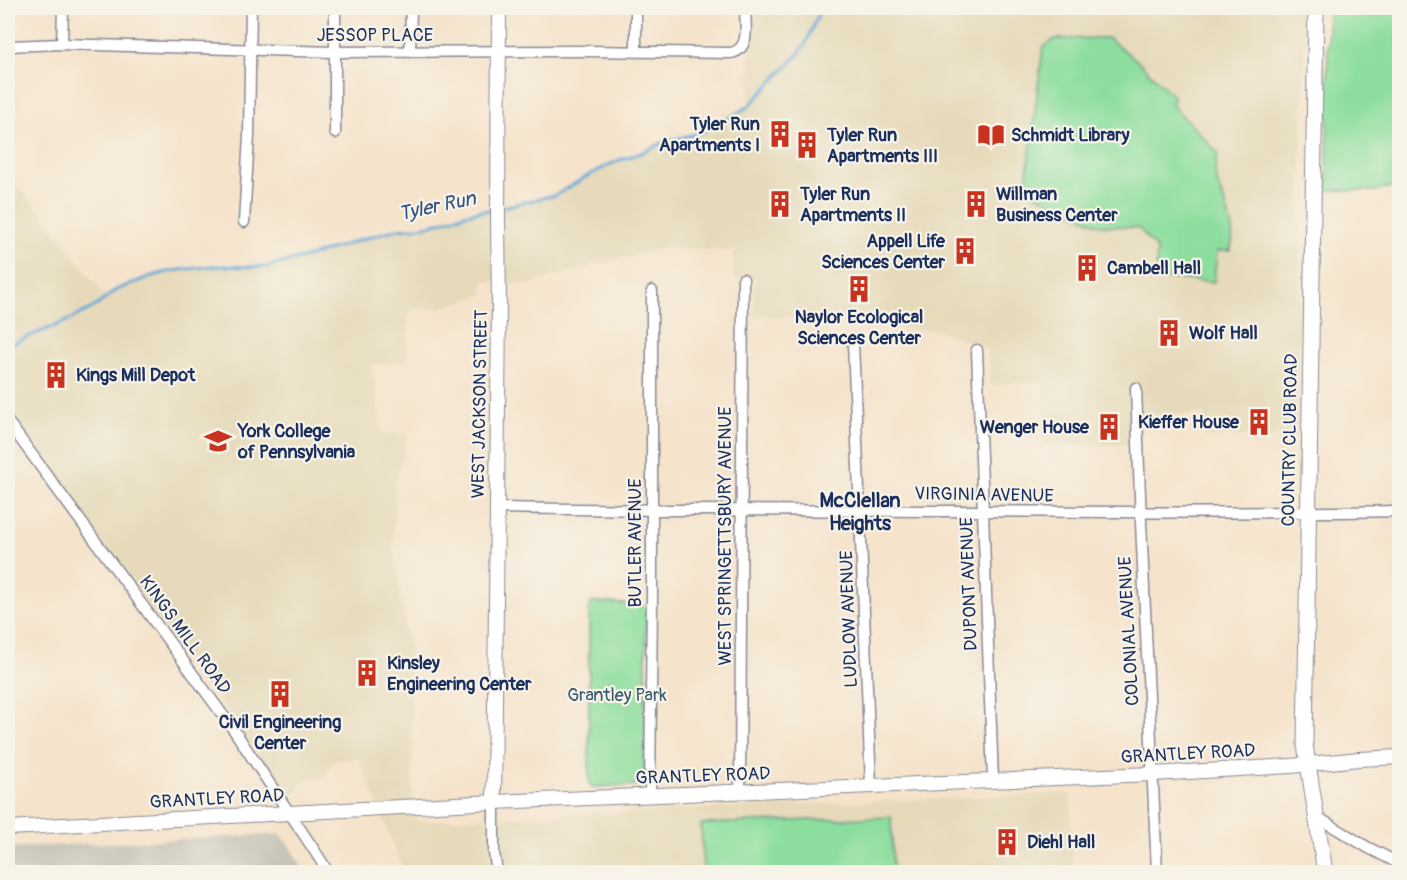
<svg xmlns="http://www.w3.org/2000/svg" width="1407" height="880" font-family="Pangolin,sans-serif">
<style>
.built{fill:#e6daba}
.industrial{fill:#c8c4b8}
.green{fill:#8dde9e;stroke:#54867e;stroke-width:1.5}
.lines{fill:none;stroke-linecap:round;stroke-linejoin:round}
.stream{stroke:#61a8d8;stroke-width:3}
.minor-casing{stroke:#888994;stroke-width:13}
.tertiary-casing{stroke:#888994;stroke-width:16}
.secondary-casing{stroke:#888994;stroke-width:17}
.minor{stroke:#fff;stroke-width:10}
.tertiary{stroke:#fff;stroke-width:14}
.secondary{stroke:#fff;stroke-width:15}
.labels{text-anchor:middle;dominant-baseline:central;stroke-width:4.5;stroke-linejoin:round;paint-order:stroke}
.street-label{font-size:18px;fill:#1b2f5e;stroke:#f7f3e8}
.poi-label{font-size:18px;font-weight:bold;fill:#1b2f5e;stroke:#f7f3e8;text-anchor:start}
.park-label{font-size:18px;fill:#385b6e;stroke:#f7f3e8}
.water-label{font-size:20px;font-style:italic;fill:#305383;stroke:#f7f3e8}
.neighbourhood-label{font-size:20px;font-weight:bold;fill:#1b2f5e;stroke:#f7f3e8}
</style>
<rect width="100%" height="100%" fill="#f7f3e8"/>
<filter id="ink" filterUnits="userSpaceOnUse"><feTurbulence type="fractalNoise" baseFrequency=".0167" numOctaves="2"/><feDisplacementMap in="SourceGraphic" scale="12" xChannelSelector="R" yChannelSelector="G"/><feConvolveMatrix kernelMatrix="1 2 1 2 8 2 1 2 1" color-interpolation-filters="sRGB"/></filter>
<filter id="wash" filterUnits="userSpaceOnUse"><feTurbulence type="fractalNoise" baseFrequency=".008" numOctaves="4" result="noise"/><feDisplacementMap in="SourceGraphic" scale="24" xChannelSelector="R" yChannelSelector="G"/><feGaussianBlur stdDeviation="1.35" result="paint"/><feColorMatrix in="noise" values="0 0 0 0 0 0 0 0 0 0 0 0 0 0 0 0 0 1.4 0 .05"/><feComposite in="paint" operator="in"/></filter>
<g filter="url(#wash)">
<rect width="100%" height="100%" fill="#f5e3cb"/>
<!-- built -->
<path class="built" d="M751 8H1306L1301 172 1298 437H1205L1204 413 1138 416 1139 445H1045L1043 381 991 384 988 349 939 331 847 320 754 315 755 279H733V251L665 248 592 265 529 284 484 281 483 295 438 309H414L408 313 407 362 372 364 382 434H407L405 449 394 483 395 509 393 547 409 652 414 821 1071 793 1073 872H404L359 758 332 761 330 768 326 775 321 778 306 779 300 784 296 793H286L43 462 8 409V188L17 185 50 223 106 298 117 290 149 277 171 271 213 266 266 267 307 257 366 238 398 229 413 228 431 225 469 213 512 205 556 195 591 174 617 161 641 153 664 142 700 133 723 121 749 106Z"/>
<!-- industrial -->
<path class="industrial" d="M281 834 306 872H8V848Z"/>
<!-- green -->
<path class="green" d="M1328 8H1399V185L1374 191 1327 190Z
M1108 38 1138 61 1175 98 1171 104 1218 153C1217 160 1215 166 1215 172 1218 197 1240 224 1230 251H1217L1214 282 1164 278 1156 268 1157 250 1139 228 1099 225 1036 195 1026 183 1043 47 1055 39Z
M594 602 640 605 646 609V694L645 703V782L644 785 594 787H591L589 782V609L591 603Z
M891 817 893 872H703L701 824Z"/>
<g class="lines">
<!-- stream -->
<path class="stream" d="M503 207 556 195 591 174 617 161 641 153 664 142 700 133 723 121 749 106 796 57 805 45 821 8
M8 345 67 321 96 306 116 290 149 277 171 271 213 266 266 267 307 257 366 238 398 229 413 228 431 225 469 213 494 209"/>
</g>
</g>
<g filter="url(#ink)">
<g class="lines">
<defs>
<path id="minor" d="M335 8V133
M62 44 63 8
M8 46 62 44 334 52 586 51 731 53C751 49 745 24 745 8
M410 52 411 8
M636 52V8
M8 131 11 134
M244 222 249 136 251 8
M853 343 871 786
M977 350 993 781
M1136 388 1141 523 1157 872
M8 422 236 733C266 780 299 825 328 872
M496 508C655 511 814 510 973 511 1115 512 1257 514 1400 511
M740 792 743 279
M650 796 652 600V291
M494 802V853L497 872
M1317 817 1367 847 1400 864"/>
<path id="tertiary" d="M494 802 499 308 498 217 499 8
M8 828 494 802 1152 774 1291 766 1359 759 1400 757"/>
<path id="secondary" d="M1316 8 1305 745 1325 872"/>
</defs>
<!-- minor casing -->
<use href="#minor" class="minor-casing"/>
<!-- tertiary casing -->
<use href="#tertiary" class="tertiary-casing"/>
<!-- secondary casing -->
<use href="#secondary" class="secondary-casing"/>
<!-- minor -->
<use href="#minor" class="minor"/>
<!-- tertiary -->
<use href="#tertiary" class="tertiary"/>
<!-- secondary -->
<use href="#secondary" class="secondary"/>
</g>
</g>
<!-- icons -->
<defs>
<symbol id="building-bare" viewBox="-9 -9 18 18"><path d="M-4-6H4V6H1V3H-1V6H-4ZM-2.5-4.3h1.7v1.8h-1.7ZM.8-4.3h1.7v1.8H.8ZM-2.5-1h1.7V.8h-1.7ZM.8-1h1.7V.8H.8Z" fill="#c8321e" stroke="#f7f3e8" stroke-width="2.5" paint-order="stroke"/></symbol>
<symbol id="library-bare" viewBox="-9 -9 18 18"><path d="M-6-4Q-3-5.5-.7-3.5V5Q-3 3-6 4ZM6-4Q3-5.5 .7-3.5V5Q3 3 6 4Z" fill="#c8321e" stroke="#f7f3e8" stroke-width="2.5" paint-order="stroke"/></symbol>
<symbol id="university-bare" viewBox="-9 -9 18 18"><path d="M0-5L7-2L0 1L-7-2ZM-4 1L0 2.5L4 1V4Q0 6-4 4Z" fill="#c8321e" stroke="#f7f3e8" stroke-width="2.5" paint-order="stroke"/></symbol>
</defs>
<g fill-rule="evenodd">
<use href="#building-bare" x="761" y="115" width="38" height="38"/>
<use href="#library-bare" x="972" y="116" width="38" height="38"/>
<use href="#building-bare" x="788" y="126" width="38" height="38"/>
<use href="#building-bare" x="761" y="185" width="38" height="38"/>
<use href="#building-bare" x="957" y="185" width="38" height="38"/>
<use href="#building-bare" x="946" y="232" width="38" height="38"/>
<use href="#building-bare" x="1068" y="249" width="38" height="38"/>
<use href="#building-bare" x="840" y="270" width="38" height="38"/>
<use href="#building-bare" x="1150" y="314" width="38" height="38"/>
<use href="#building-bare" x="37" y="356" width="38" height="38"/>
<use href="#building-bare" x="1240" y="403" width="38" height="38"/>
<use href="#building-bare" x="1090" y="408" width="38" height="38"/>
<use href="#university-bare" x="199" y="422" width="38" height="38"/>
<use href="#building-bare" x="348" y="654" width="38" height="38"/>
<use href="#building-bare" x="261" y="675" width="38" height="38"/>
<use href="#building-bare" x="988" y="823" width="38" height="38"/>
</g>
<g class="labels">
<!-- street labels -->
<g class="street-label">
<text x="375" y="35">JESSOP PLACE</text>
<text transform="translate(480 404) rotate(-89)">WEST JACKSON STREET</text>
<text transform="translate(1290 440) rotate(-89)">COUNTRY CLUB ROAD</text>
<text transform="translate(984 495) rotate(1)">VIRGINIA AVENUE</text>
<text transform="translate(725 536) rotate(-90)">WEST SPRINGETTSBURY AVENUE</text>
<text transform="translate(635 543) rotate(-90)">BUTLER AVENUE</text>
<text transform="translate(969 584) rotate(-92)">DUPONT AVENUE</text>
<text transform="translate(849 619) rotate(-92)">LUDLOW AVENUE</text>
<text transform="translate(1129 631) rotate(-93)">COLONIAL AVENUE</text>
<text transform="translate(185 635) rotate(54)">KINGS MILL ROAD</text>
<text transform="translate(1188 754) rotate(-3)">GRANTLEY ROAD</text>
<text transform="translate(703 776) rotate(-2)">GRANTLEY ROAD</text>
<text transform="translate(217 799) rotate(-3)">GRANTLEY ROAD</text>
</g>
<!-- poi labels -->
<g class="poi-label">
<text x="760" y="124" text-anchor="end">Tyler Run<tspan x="760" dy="21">Apartments I</tspan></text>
<text x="827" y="135">Tyler Run<tspan x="827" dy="21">Apartments III</tspan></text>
<text x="1011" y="135">Schmidt Library</text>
<text x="800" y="194">Tyler Run<tspan x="800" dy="21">Apartments II</tspan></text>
<text x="996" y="194">Willman<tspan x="996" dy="21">Business Center</tspan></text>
<text x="945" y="241" text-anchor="end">Appell Life<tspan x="945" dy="21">Sciences Center</tspan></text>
<text x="1107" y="268">Cambell Hall</text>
<text x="859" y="317" text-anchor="middle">Naylor Ecological<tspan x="859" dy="21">Sciences Center</tspan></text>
<text x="1189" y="333">Wolf Hall</text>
<text x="76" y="375">Kings Mill Depot</text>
<text x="1239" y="422" text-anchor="end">Kieffer House</text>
<text x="1089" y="427" text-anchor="end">Wenger House</text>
<text x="238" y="431">York College<tspan x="238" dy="21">of Pennsylvania</tspan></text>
<text x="387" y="663">Kinsley<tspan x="387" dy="21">Engineering Center</tspan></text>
<text x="280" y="722" text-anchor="middle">Civil Engineering<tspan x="280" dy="21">Center</tspan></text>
<text x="1027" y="842">Diehl Hall</text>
</g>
<!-- park labels -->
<g class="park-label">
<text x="617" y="695">Grantley Park</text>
</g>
<!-- water labels -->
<g class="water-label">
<text transform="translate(437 206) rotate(-12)">Tyler Run</text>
</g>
<!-- neighbourhood labels -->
<g class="neighbourhood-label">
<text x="860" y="500">McClellan<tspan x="860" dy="23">Heights</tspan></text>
</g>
</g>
<!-- margin -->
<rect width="1407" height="880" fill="none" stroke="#f7f3e8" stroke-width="30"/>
</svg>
